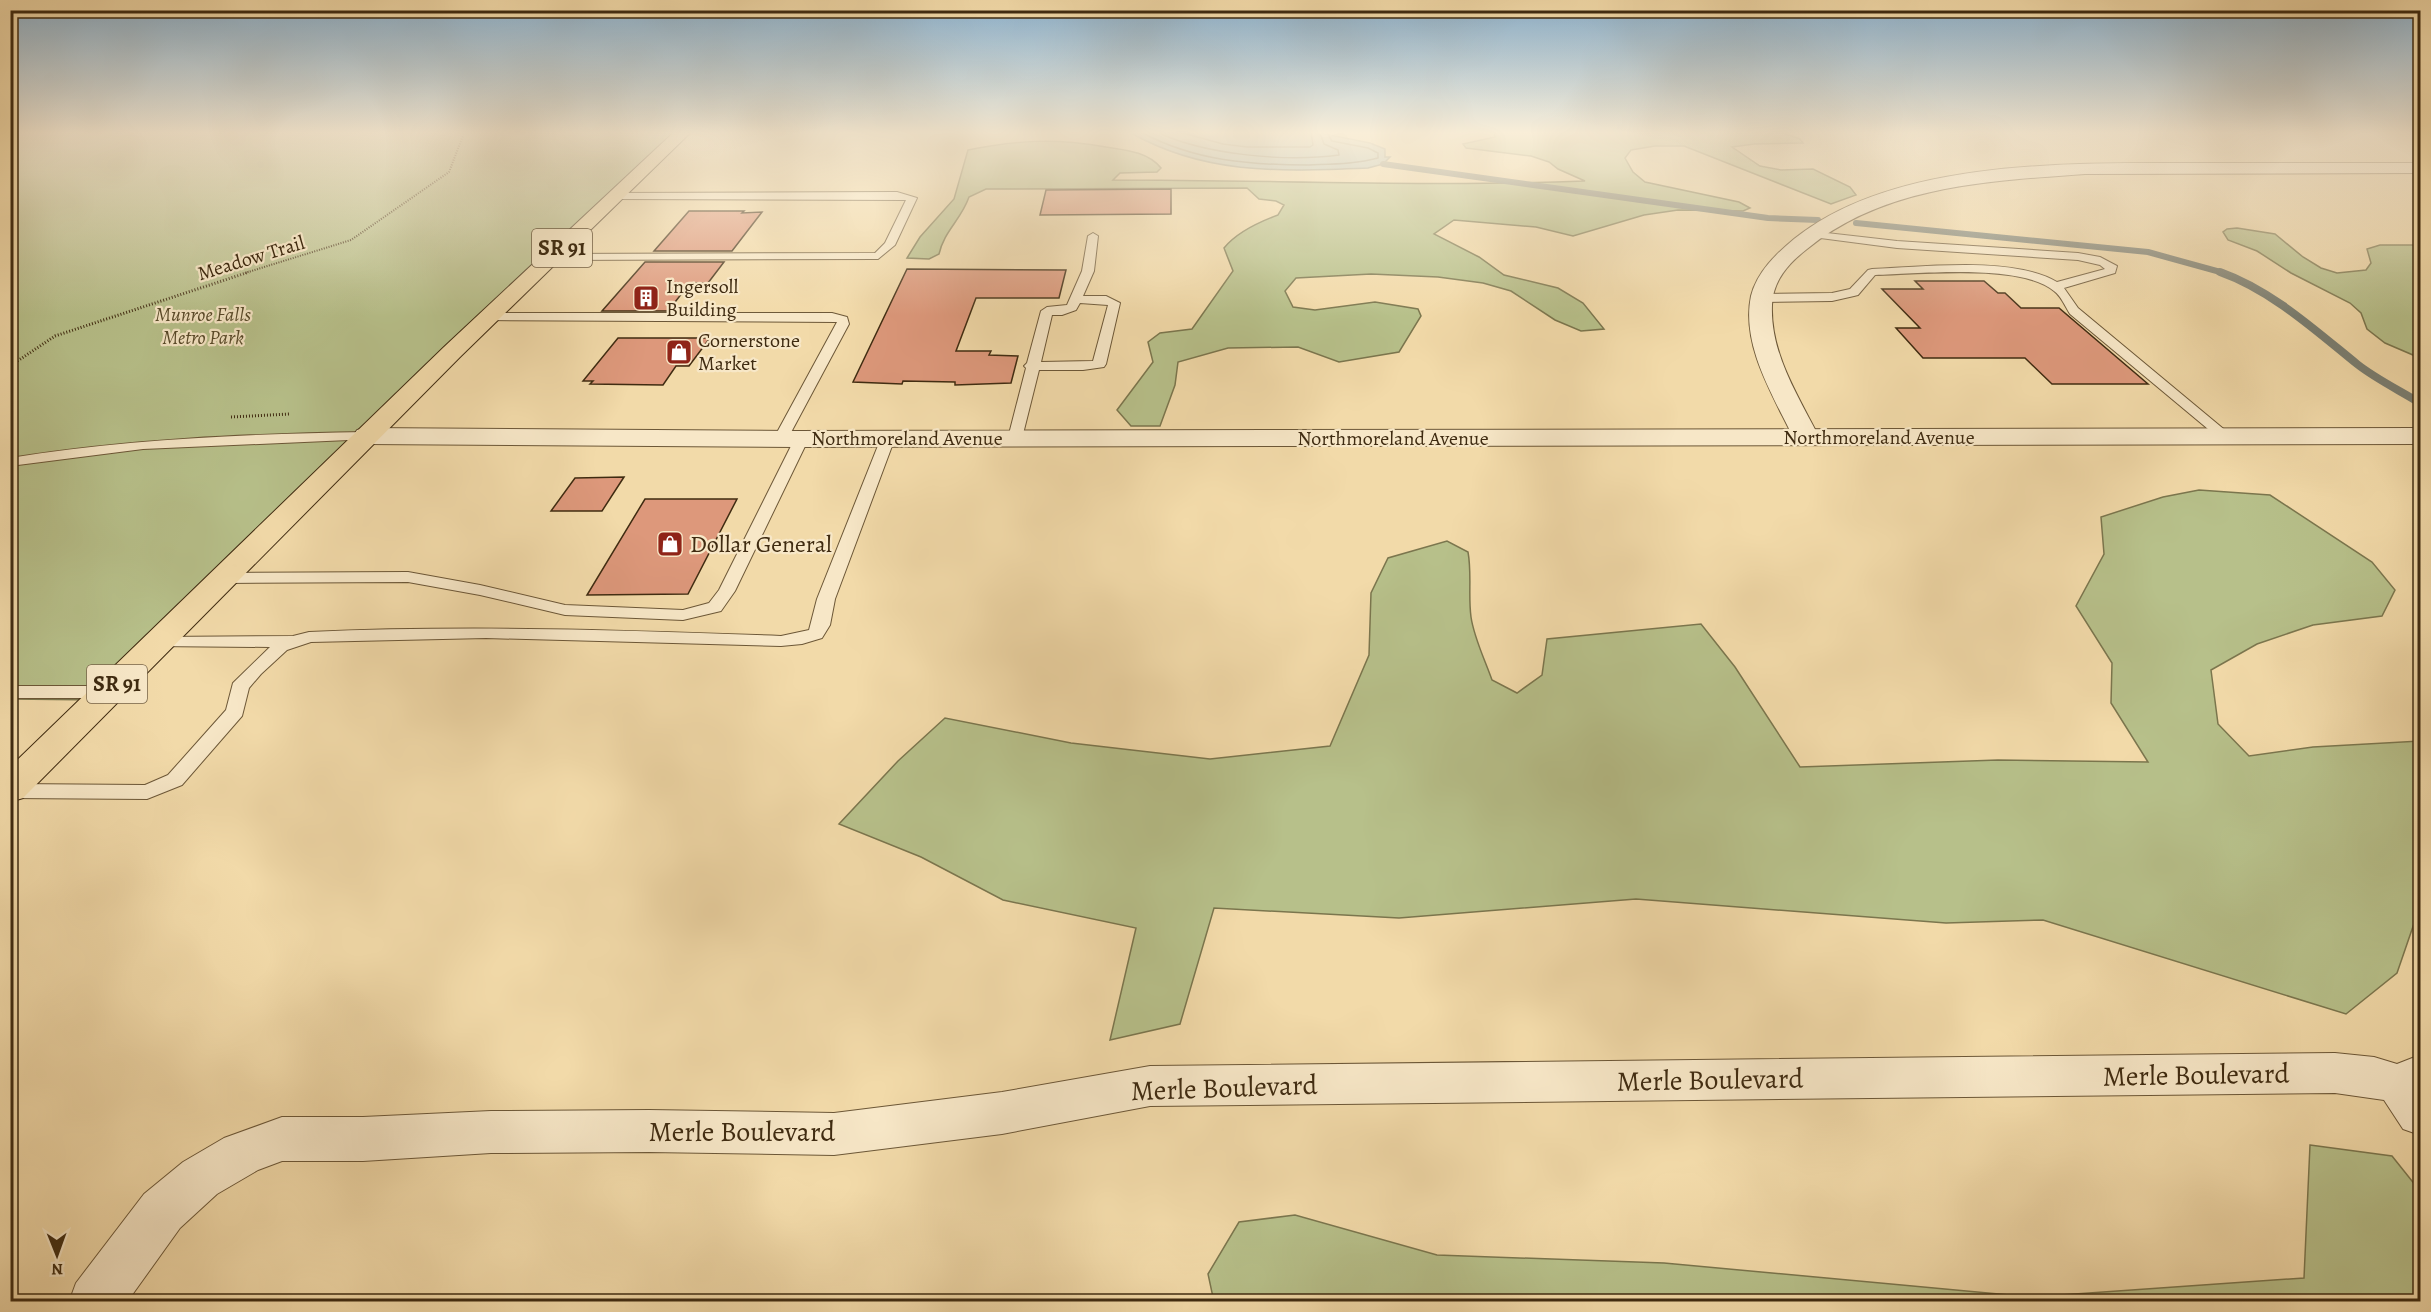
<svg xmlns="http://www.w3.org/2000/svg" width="2431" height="1312" font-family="Alegreya,serif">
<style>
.green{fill:#b7c08a;stroke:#7b764e;stroke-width:1.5}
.water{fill:#a2b7b5;stroke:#7a7f73;stroke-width:1.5}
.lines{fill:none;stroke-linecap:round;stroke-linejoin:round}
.shore{stroke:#707163;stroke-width:1.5}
.stream-far1{stroke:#7a7f73;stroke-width:6}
.stream{stroke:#7a7f73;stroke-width:8}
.building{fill:#dd987b;stroke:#3f2b11;stroke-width:1.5}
.service-casing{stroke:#6c5737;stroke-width:2}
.minor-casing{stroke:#6c5737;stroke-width:2}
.tertiary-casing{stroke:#6c5737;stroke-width:2}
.primary-casing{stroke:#3f2b11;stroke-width:2}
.path-far1{stroke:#3f2b11;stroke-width:2;stroke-dasharray:1 1.5;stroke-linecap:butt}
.path{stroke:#3f2b11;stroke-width:3;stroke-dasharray:1 2;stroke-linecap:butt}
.service{fill:#f7e7c7;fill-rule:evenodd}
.minor{fill:#f7e7c7;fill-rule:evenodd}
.tertiary{fill:#f7e7c7;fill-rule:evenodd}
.primary{fill:#f2daa9;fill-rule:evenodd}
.labels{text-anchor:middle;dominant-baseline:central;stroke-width:4.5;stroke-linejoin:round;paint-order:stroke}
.far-street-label{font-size:20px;fill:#3f2b11;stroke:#f7e7c7}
.far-poi-label{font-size:20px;fill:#3f2b11;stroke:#f7e7c7;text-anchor:start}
.far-park-label{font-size:20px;font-style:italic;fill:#574929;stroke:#f7e7c7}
.shield{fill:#f7e7c7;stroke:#766348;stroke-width:1.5}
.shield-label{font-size:22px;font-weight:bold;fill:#3f2b11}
.poi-label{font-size:24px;fill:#3f2b11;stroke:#f7e7c7;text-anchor:start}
.near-street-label{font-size:28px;fill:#3f2b11;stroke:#f7e7c7}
</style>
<rect width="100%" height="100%" fill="#f2daa9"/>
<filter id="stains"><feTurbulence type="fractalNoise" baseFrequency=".00333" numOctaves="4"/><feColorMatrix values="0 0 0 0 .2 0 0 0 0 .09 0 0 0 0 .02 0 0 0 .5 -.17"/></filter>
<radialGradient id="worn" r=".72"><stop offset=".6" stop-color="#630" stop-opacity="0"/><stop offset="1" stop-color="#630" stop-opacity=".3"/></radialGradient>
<!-- green -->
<path class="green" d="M11 133H682L101 700 11 699Z
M1494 133H1783L1800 139 1803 143 1754 144 1732 147 1760 166 1781 170 1813 169 1850 187 1856 195 1831 204 1684 146H1655L1631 150 1625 158 1633 172 1645 182 1739 202 1750 208 1743 211 1678 210 1644 215 1573 236 1536 227 1454 220 1434 234 1479 257 1504 275 1558 288 1583 303 1604 329 1581 331 1555 320 1511 291 1483 283 1438 277 1371 274 1296 278 1285 291 1293 307 1315 310 1375 302 1418 309 1421 316 1399 352 1339 362 1298 347 1228 348 1178 362 1175 385 1160 426H1131L1117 410 1153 362 1148 342 1160 333 1192 329 1233 271 1224 248C1237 232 1259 222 1278 215L1284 205 1276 201 1259 199 1247 188 986 189 969 197C961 220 944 231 939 254L929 259 907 258 920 237 954 199 968 150C1016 140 1057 138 1106 147 1126 150 1148 152 1161 168L1157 172 1120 173 1113 180C1271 180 1428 187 1585 181L1558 169 1549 162 1531 156 1466 148 1463 144 1495 137Z
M2237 228 2275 234 2303 257 2321 268 2337 273 2366 270 2371 263 2367 249 2380 245H2420V358L2385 343 2367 329 2361 313 2350 303 2291 273 2257 251 2228 240 2223 232 2227 229Z
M2199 490 2270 495 2372 562 2395 590 2382 616 2313 625 2257 644 2211 670 2218 724 2249 756 2313 747 2420 741 2419 909 2397 973 2346 1014 2043 920 1946 923 1636 899 1399 918 1214 908 1180 1024 1110 1040 1136 928 1003 900 921 857 839 824 898 761 945 718 1071 743 1210 759 1330 746 1369 655 1371 593 1388 558 1447 541 1468 552C1472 574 1468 595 1471 617 1474 638 1485 660 1492 680L1517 693 1542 675 1547 639 1701 624 1735 667 1800 767 1998 760 2148 762 2111 703 2112 663 2076 606 2104 554 2101 517 2163 497Z
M2310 1145 2392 1156 2420 1191V1301L1214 1302 1208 1274 1239 1222 1295 1215 1437 1255 1664 1263 2031 1297 2304 1278Z"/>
<!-- water -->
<path class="water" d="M1131 133H1320L1370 143 1385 149V157H1390L1383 164 1368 168C1283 171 1207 176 1131 133Z"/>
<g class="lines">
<!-- shore -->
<path class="shore" d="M1143 133C1195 161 1251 165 1309 165 1332 164 1356 164 1378 158V153L1368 148 1332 141 1327 133
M1159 133C1207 155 1286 162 1339 155L1338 150 1324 144 1320 133
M1183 133 1223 144 1247 147H1310L1313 145 1311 133"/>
<!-- stream-far1 -->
<path class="stream-far1" d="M1383 164 1768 218 1818 220
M1856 223 2148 252 2224 273"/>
<!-- stream -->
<path class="stream" d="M2220 272C2271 290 2315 330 2357 364 2376 379 2399 390 2420 403"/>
</g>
<!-- building -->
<path class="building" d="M1171 189V214L1040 215 1046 190Z
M689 211H744L742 213 762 212 732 251H654Z
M645 262H724L708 283H690L668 311H602Z
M907 269 1066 270 1059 298H976L956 351H991L989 355 1018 356 1011 383 955 385V382L903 381 902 384 853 382Z
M1915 281H1984L1998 293H2005L2021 308H2059L2148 384H2052L2025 358H1923L1896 328H1920L1882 289H1923Z
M618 338H710L689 366H676L663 385 590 384 593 381H583Z
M624 477 602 511H551L575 478Z
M645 499H737L688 594 587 595Z"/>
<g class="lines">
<defs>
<path id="service" d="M897 192 917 198 895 245 878 259 552 260 546 257 552 254 875 253 885 243 906 200 617 199 612 196 617 193Z
M1809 231 1897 241 2078 253 2100 257 2117 266 2115 273 2064 288 2078 308 2232 436 2225 440 2220 439 2070 314C2065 306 2061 296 2054 291 2021 263 1918 274 1875 275L1858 295 1854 296 1832 301 1762 302 1756 298 1762 294 1832 293 1850 289 1868 270 1872 269C1922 267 2014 256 2057 282L2105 269 2100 265 2078 260 1897 248 1805 236 1804 234Z
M1093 233 1098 236 1094 271 1083 296H1106L1120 303 1106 364 1104 367 1083 370H1039L1022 438 1015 442 1010 441 1008 438 1026 368 1024 366 1027 363 1041 311 1047 307 1067 305 1082 271 1088 236ZM1080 303 1108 305 1093 361 1041 362 1052 315H1062L1076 310Z
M489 313H832L847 317 849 324 788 438 781 442 774 438 837 322 485 320 483 317Z
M366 432 371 433 373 436 371 439 143 449 10 466V458C128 439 247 434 366 432Z
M802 434 809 438 735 591 721 611 683 620 565 615 480 595 408 582 224 583 216 578 224 573 408 572 480 585 565 605 683 610 709 603 719 590 795 438Z
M888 434 895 438 835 599 830 625 822 638 802 644 781 646 486 638 311 642 287 650 261 674 249 688 242 716 182 785 147 799 10 798V784L145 785 168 775 226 710 233 683 270 647 153 646 150 642 153 638 159 637 293 636 309 632C467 625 624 630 781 636L809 630 817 599 881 438Z
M10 686H109L116 688 118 692 116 696 109 698H10Z"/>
<path id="minor" d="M2420 163V173L2085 174C1990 181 1884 185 1807 249 1789 263 1773 280 1772 305 1770 353 1798 396 1819 437L1815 443 1806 445 1797 443 1793 437C1773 395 1741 345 1751 296 1757 272 1776 254 1794 239 1901 153 2094 164 2225 163 2290 163 2355 163 2420 163Z
M2335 1053 2374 1057 2397 1064 2420 1055V1135L2403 1129 2384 1100 2335 1093 1150 1106 1002 1134 834 1155 649 1152 491 1153 363 1161H282L258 1170 217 1194 180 1228 127 1302H69L76 1283 144 1194 183 1162 224 1138 282 1117H363L491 1111 649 1110 834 1113 1002 1092 1150 1066Z"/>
<path id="tertiary" d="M366 428 795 431 2420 428V444L795 447 366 444 357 442 353 436 357 430Z"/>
<path id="primary" d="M673 133H690L460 357 23 798 10 802V767L444 347Z"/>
</defs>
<!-- service casing -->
<use href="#service" class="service-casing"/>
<!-- minor casing -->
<use href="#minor" class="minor-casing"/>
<!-- tertiary casing -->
<use href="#tertiary" class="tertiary-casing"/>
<!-- primary casing -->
<use href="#primary" class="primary-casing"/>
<!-- path-far1 -->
<path class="path-far1" d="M245 273 351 240 449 172 464 133"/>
<!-- path -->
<path class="path" d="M10 366 55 336 249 272
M231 417 290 414"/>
<!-- service -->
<use href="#service" class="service"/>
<!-- minor -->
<use href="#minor" class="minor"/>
<!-- tertiary -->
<use href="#tertiary" class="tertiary"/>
<!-- primary -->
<use href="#primary" class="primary"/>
</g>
<!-- sky -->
<linearGradient id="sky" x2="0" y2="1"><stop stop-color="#8cb5d4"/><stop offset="0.42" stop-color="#f9eed8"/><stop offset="1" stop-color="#f9eed8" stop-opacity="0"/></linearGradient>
<rect width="2431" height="316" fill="url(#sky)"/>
<!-- icons -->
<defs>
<symbol id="building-square" viewBox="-11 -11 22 22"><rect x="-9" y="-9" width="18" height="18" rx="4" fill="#8f2418" stroke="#f7e7c7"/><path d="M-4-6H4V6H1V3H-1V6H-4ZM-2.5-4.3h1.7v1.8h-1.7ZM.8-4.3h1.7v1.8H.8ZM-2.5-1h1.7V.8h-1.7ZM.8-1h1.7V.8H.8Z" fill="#fff"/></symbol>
<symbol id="shop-square" viewBox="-11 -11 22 22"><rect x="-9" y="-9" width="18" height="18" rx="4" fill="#8f2418" stroke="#f7e7c7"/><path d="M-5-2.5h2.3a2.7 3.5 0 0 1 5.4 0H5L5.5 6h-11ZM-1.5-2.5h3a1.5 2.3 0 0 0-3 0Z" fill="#fff"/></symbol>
</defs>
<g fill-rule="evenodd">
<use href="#building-square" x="631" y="283" width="30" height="30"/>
<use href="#shop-square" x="664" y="337" width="30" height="30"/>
<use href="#shop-square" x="655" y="529" width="30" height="30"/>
</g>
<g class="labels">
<!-- far-street labels -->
<g class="far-street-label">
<text transform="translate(251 258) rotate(-17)">Meadow Trail</text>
<text x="1879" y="437">Northmoreland Avenue</text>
<text x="907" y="438">Northmoreland Avenue</text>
<text x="1393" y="438">Northmoreland Avenue</text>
</g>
<!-- far-poi labels -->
<g class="far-poi-label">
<text x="666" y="286">Ingersoll<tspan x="666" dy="23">Building</tspan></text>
<text x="698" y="340">Cornerstone<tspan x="698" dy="23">Market</tspan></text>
</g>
<!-- far-park labels -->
<g class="far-park-label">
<text x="203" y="314">Munroe Falls<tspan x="203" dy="23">Metro Park</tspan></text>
</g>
<!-- shield labels -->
<g class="shield">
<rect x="532" y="229" width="60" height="38" rx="4.5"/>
<rect x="87" y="665" width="60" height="38" rx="4.5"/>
</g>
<g class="shield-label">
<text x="562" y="248">SR 91</text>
<text x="117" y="684">SR 91</text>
</g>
<!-- poi labels -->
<g class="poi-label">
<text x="690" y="544">Dollar General</text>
</g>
<!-- near-street labels -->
<g class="near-street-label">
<text transform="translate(2196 1075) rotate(-1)">Merle Boulevard</text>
<text transform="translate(1710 1080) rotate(-1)">Merle Boulevard</text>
<text transform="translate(1224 1088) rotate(-2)">Merle Boulevard</text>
<text x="742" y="1132">Merle Boulevard</text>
</g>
</g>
<!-- margin -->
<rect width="2431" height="1312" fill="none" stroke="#f2daa9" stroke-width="36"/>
<rect x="12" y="12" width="2407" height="1288" fill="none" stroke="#3f2b11" stroke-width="3"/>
<rect x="18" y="18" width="2395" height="1276" fill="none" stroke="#3f2b11" stroke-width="1.5"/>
<!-- north arrow -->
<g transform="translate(57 1255) rotate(179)" stroke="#f7e7c7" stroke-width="4.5" paint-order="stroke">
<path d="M0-4.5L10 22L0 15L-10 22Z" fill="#3f2b11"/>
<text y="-9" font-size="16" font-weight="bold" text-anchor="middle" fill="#3f2b11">N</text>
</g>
<rect width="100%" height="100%" filter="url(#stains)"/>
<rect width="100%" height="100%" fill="url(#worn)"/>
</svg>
